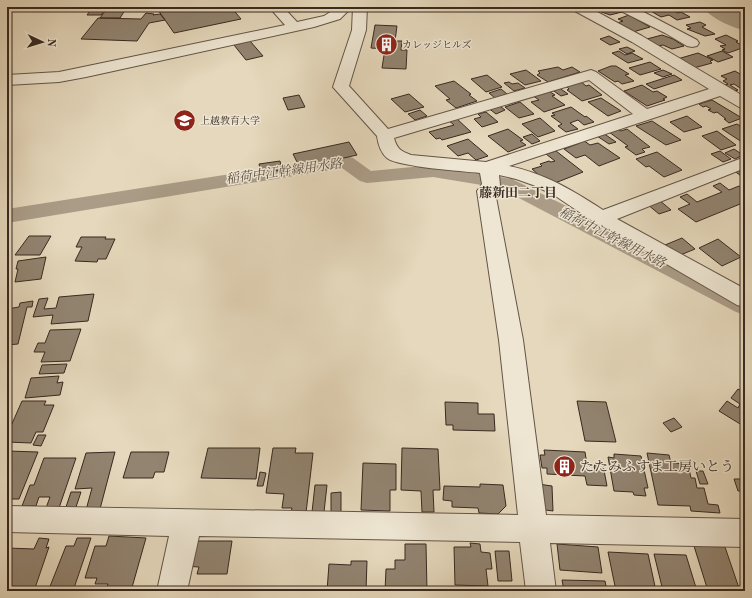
<svg xmlns="http://www.w3.org/2000/svg" width="752" height="598" font-family="'Old Standard TT','Noto Serif JP',serif">
<style>
.lines{fill:none;stroke-linecap:round;stroke-linejoin:round}
.canal{fill:#aa9c87;fill-rule:evenodd}
.river{fill:#aa9c87;fill-rule:evenodd}
.building{fill:#928471;stroke:#382920}
.minor-casing{stroke:#635547;stroke-width:2}
.minor{fill:#eee6d3;fill-rule:evenodd}
.labels{text-anchor:middle;dominant-baseline:central;stroke-width:3;stroke-linejoin:round;paint-order:stroke}
.far-poi-label{font-size:10px;fill:#382920;stroke:#eee6d3;text-anchor:start}
.water-label{font-size:13px;font-style:italic;fill:#5a4c3f;stroke:#eee6d3}
.neighbourhood-label{font-size:13px;font-weight:bold;fill:#382920;stroke:#eee6d3}
.near-poi-label{font-size:14px;fill:#382920;stroke:#eee6d3;text-anchor:start}
</style>
<rect width="100%" height="100%" fill="#e5d8bc"/>
<filter id="stains"><feTurbulence type="fractalNoise" baseFrequency=".005" numOctaves="4"/><feColorMatrix values="0 0 0 0 .2 0 0 0 0 .09 0 0 0 0 .02 0 0 0 .5 -.17"/></filter>
<radialGradient id="worn" r=".72"><stop offset=".6" stop-color="#630" stop-opacity="0"/><stop offset="1" stop-color="#630" stop-opacity=".3"/></radialGradient>
<g class="lines">
<!-- canal -->
<path class="canal" d="M346 156 353 158 371 171 433 165 512 179 745 295V315L736 312 500 188 433 177 367 183 360 181 342 168 7 223V209Z"/>
<!-- river -->
<path class="river" d="M703 7H734L745 13V31C732 27 711 19 703 7Z"/>
</g>
<!-- building -->
<path class="building" d="M93 7H107L101 15H87Z
M108 7H127L120 18H100Z
M156 7H231L241 19 174 33Z
M615 7 622 12 610 15 599 11 595 12 588 8Z
M662 7H667L678 13 681 12 690 17 677 20 669 15 661 17 649 10Z
M146 13 154 14 153 15 160 14 165 20 149 23 137 41 81 39 98 18 141 19Z
M629 15 650 27 633 32 617 23 623 21 618 19Z
M700 22 706 25 702 27 715 34 705 36 687 29 691 28 686 25Z
M375 25 397 26 395 41H402L401 50H407L406 69 382 68 385 49 371 48Z
M662 35 673 39 684 46 672 49 663 45 654 47 643 40Z
M726 35 738 41 736 42 745 47 728 53 722 50 725 49 720 46 726 45 715 39Z
M609 36 620 42 610 45 600 39Z
M250 41 263 56 246 60 234 45Z
M627 47 635 51 627 54 619 49Z
M619 51 625 55 632 53 643 59 628 63 612 53Z
M722 51 733 57 718 62 707 56Z
M698 53 713 60 710 61 712 63 690 69 674 60Z
M650 62 661 69 640 75 629 68Z
M611 66H616L629 74 625 75 634 81 622 84 618 81 615 82 598 71Z
M558 67 563 70 572 67 580 72 548 82 537 75 540 73 538 71Z
M526 70 541 81 525 85 510 74Z
M663 70 672 74 663 77 654 73Z
M735 71 745 77V86L740 88 734 84 730 85 738 90 729 93 719 87 728 84 723 81 727 79 721 76Z
M487 75 502 87 486 92 471 79Z
M674 75 682 80 654 89 646 84Z
M454 81 471 94 469 95 477 101 456 108 446 100 450 99 435 86Z
M580 81 586 86 589 85 602 95 582 101 567 90 569 89 565 85Z
M509 82 512 84 518 83 525 88 514 91 504 83Z
M642 85 653 92 657 91 667 97 663 99 665 100 647 106 624 91Z
M558 87 568 94 561 96 551 89Z
M501 89 507 94 495 98 489 93Z
M547 90 555 95 552 96 565 105 544 112 531 102 539 100 532 95Z
M409 94 424 107 405 112 391 99Z
M299 95 305 107 288 110 283 98Z
M601 98 621 111 608 116 588 102Z
M712 100 742 118 729 123 724 119H726L717 112 714 113 708 110 711 109 706 106 703 107 699 104Z
M520 102 534 114 519 118 505 107Z
M497 104 505 110 496 114 487 107Z
M571 107 585 117 586 116 594 122 584 125 578 120 570 123 578 129 566 132 558 126 562 124 551 116 555 115 552 113Z
M420 110 427 116 415 120 408 114Z
M486 112 498 122 482 127 474 119 481 117 478 114Z
M687 116 702 127 684 132 670 122Z
M456 118 471 132 442 140 440 138 436 139 429 132 454 125 448 120Z
M540 118 555 131 538 137 522 124Z
M652 121 681 140 666 145 636 126Z
M737 124 745 129V144L722 129Z
M508 129 523 140 520 141 526 145 508 152 488 136Z
M617 129 621 131 627 129 650 147 642 149 645 152 636 155 625 147 628 146 609 132Z
M717 131 736 145 721 150 702 136Z
M603 133 616 142 609 144 597 136Z
M532 134 540 141 532 144 523 137Z
M468 139 488 156 476 160 468 153 458 156 447 146Z
M583 140 590 145 598 143 620 158 599 166 585 155 576 158 564 149 580 143 578 141Z
M349 142 357 155 300 168 293 154Z
M734 149 743 155 735 159 725 153Z
M556 151 583 172 550 185 532 169 542 166 540 164 549 161 551 162 555 161 546 154Z
M720 151 731 159 723 162 711 154Z
M657 152 682 170 664 177 649 166 646 167 636 159Z
M280 161 282 170 261 173 259 164Z
M745 166 744 178 733 170Z
M720 183 729 190 739 186 745 190V202L696 222 678 209 690 204 680 197 687 194 697 202 722 192 713 186Z
M659 200 671 210 659 214 647 204Z
M29 236H51L40 255H15Z
M81 237H106L105 239H115L106 259H98L97 262 75 261 82 247H76Z
M682 238 695 249 678 256 665 245Z
M718 239 741 257 722 266 699 248Z
M46 257 41 279 15 282 18 269H16L18 261Z
M94 294 88 321 51 324 53 315 33 317 39 299 48 298 44 309 56 308 59 297Z
M33 301 32 307H27L18 344 7 345V309L19 307 20 303Z
M81 329 70 361 41 362 45 352H34L38 343H45L50 330Z
M67 364 64 373 39 374 42 365Z
M59 376 57 383 63 382 60 395 25 398 31 378Z
M738 389 745 393V427L719 411 727 401 738 408 740 404 731 398Z
M22 401H46L44 405H54L43 432H36L31 443 7 442V435Z
M577 401 606 402 616 442 585 441Z
M445 402 478 403V414H494L495 431 453 430V425H446Z
M674 418 682 427 671 432 663 423Z
M38 435H46L41 446 33 445Z
M208 448H260L256 479 201 478Z
M273 448H296L295 453H313L306 513 291 512 292 508H282L284 494 266 493Z
M402 448 438 449 440 490H433L434 512H422L421 491 401 490Z
M544 450 585 452 588 471H595L594 465H603L607 486 587 485 585 476 547 474V468H542L540 455H545Z
M7 451 38 452 19 499H7Z
M115 452 100 509 86 510 92 488 75 489 86 453Z
M131 452H169L164 472H155L153 478H123Z
M647 453 669 455 671 463 688 464 691 478H695L697 488H704L708 504 718 505 720 513 691 511 690 506 658 505Z
M614 454 641 456 648 488H644L646 496 634 495 633 492 614 491 608 457 614 458Z
M44 458H76L59 508H46L50 497H39L36 506H22L30 485H34Z
M363 463 396 464V490H390V511L361 510Z
M696 471H703L708 484H700Z
M260 472 266 473 263 486H257Z
M734 479H741L745 491H738Z
M480 484 503 485 506 506 498 514 479 513 478 508 452 507V501L443 500 444 486 480 487Z
M538 484 552 486 553 511 538 509Z
M315 485H327L324 512H312Z
M71 492H81L75 510H65Z
M341 492V514H331V493Z
M109 536 146 538 131 591H106L108 584H95L97 578H85L95 546H106Z
M39 538 49 539 46 548 49 547 34 591H7V548L34 549Z
M77 538H91L73 591 49 589 66 546H74Z
M188 541H232L227 574H197L199 567 183 566Z
M470 543 480 544 481 552 490 553 492 569H486L488 586 455 585 454 547H471Z
M405 544H426L427 591H385L386 569H395V560H405Z
M557 544 598 547 602 573 560 570Z
M694 546 725 547 740 591H708Z
M495 551H509L512 581H498Z
M608 552 648 554 656 591H616Z
M654 554 686 555 697 591H663Z
M351 561H367L366 591H327L329 564 351 565Z
M562 580 605 581 607 591H564Z"/>
<g class="lines">
<defs>
<path id="minor" d="M269 7H283L297 22 324 16 338 7H352L340 19 314 27 86 77 59 82 7 85V75L59 72 285 25Z
M353 7H367L366 30 349 86 388 129 591 70 596 72 647 109 709 89 632 42 573 10 571 7H588L642 36 745 97V109L739 107 720 96 509 166C546 174 572 190 603 210L745 157V168L617 219 745 289V307L737 305 594 222 554 195 533 185 516 179 499 175 500 185 495 192 523 340 546 515 745 519V547L550 543 556 591H526L520 542 199 536 187 591H157L169 536 7 532V506L518 515 499 340 477 191 482 184 480 173C463 171 398 167 387 158 381 153 378 144 377 136L333 87 352 30ZM589 80 633 114 486 162 411 155C401 151 397 149 394 138Z
M617 7H634L697 40 699 43 697 46 692 47 687 46 665 33 619 10Z"/>
</defs>
<!-- minor casing -->
<use href="#minor" class="minor-casing"/>
<!-- minor -->
<use href="#minor" class="minor"/>
</g>
<!-- icons -->
<defs>
<symbol id="building-disc" viewBox="-11 -11 22 22"><circle r="9.5" fill="#8f2418" stroke="#eee6d3"/><path d="M-4-6H4V6H1V3H-1V6H-4ZM-2.5-4.3h1.7v1.8h-1.7ZM.8-4.3h1.7v1.8H.8ZM-2.5-1h1.7V.8h-1.7ZM.8-1h1.7V.8H.8Z" fill="#fff"/></symbol>
<symbol id="university-disc" viewBox="-11 -11 22 22"><circle r="9.5" fill="#8f2418" stroke="#eee6d3"/><path d="M0-5L7-2L0 1L-7-2ZM-4 1L0 2.5L4 1V4Q0 6-4 4Z" fill="#fff"/></symbol>
</defs>
<g fill-rule="evenodd">
<use href="#building-disc" x="374" y="32" width="25" height="25"/>
<use href="#university-disc" x="172" y="108" width="25" height="25"/>
<use href="#building-disc" x="552" y="454" width="25" height="25"/>
</g>
<g class="labels">
<!-- far-poi labels -->
<g class="far-poi-label">
<text x="402" y="45">カレッジヒルズ</text>
<text x="200" y="121">上越教育大学</text>
</g>
<!-- water labels -->
<g class="water-label">
<text transform="translate(284 172) rotate(-8)">稲荷中江幹線用水路</text>
<text transform="translate(612 238) rotate(27)">稲荷中江幹線用水路</text>
</g>
<!-- neighbourhood labels -->
<g class="neighbourhood-label">
<text x="518" y="193">藤新田二丁目</text>
</g>
<!-- near-poi labels -->
<g class="near-poi-label">
<text x="580" y="467">たたみふすま工房いとう</text>
</g>
</g>
<!-- margin -->
<rect width="752" height="598" fill="none" stroke="#e5d8bc" stroke-width="24"/>
<rect x="8" y="8" width="736" height="582" fill="none" stroke="#382920" stroke-width="2"/>
<rect x="12" y="12" width="728" height="574" fill="none" stroke="#382920"/>
<!-- north arrow -->
<g transform="translate(42 42) rotate(94)" stroke="#eee6d3" stroke-width="3" paint-order="stroke">
<path d="M0-3L7 15L0 10L-7 15Z" fill="#382920"/>
<text y="-6" font-size="11" font-weight="bold" text-anchor="middle" fill="#382920">N</text>
</g>
<rect width="100%" height="100%" filter="url(#stains)"/>
<rect width="100%" height="100%" fill="url(#worn)"/>
</svg>
